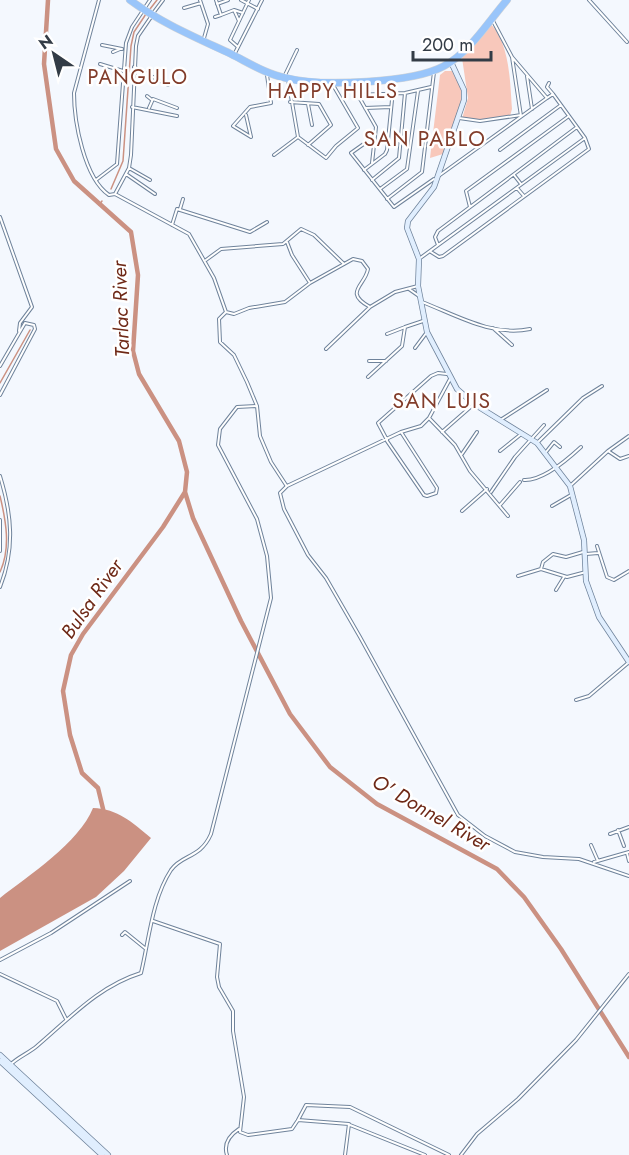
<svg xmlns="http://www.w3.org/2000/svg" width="629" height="1155" font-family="Jost,sans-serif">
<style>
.green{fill:#f8c8bb}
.water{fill:#cb9182}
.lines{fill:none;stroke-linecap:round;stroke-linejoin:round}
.stream{stroke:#cb9182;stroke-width:1.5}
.river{stroke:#cb9182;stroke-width:4.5}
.street-casing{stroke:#6f839b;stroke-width:4}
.secondary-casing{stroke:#6f839b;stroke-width:6}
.highway-casing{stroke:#d2d4d6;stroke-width:8}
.street{stroke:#fff;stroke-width:2}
.secondary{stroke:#e0eefe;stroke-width:4.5}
.highway{stroke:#99c5fa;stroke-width:7}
.labels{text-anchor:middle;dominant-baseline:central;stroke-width:5;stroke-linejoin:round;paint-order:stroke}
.neighbourhood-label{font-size:20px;letter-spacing:1.5px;fill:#823d2b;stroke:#fff}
.water-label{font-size:20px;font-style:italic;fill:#6e2816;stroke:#fff}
.quarter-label{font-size:21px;letter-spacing:1.5px;fill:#823d2b;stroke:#fff}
</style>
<rect width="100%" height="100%" fill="#f4f8fe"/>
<!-- green -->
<path class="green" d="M491 24C510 45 510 82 512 109L510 116 468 121 462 119 468 98 462 58Z
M445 71H452L463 92 461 106 443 154 430 158 440 75Z"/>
<!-- water -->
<path class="water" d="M93 808C118 809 132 822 151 838L124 871 96 897 0 951V898C29 875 79 843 93 808Z"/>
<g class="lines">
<!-- stream -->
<path class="stream" d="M150 9 157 0
M111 189 123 161 131 46 134 32 146 14
M99 205 102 201
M0 383 30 330
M0 496C6 521 11 548 0 572"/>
<!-- river -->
<path class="river" d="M48 0 44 64 56 149 74 181 131 232 138 275 133 351 139 374 179 441 187 472 185 492 193 518 241 621 290 714 330 767 377 804 497 869 524 897 561 949 629 1057
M104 813 98 788 82 773 70 735 63 691 71 655 83 634 163 527 185 492"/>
<defs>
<path id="street" d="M99 0 74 93C74 121 84 178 109 195L115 194 189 234 214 278 226 312 234 314 249 308 285 302 310 283 353 259 362 261 368 269C365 286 343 292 370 307L395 292 418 286
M200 0 208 24 204 38
M216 0 221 15 234 10 243 13
M241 0 258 9
M589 0 627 42
M217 4 228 0
M184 8 201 3
M234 10 239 21
M154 12 163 0
M215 17 221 15
M493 21 512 57 521 116
M102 45 122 49
M238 47 230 40 249 0
M113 52 120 49
M235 53 262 0
M100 64 123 71
M134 67 168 85
M285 75 297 50
M527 76 532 109
M288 79 298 137 326 158 336 146 358 128 333 85
M351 83 376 127 372 163
M549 83 547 87 553 94
M357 95 405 93 431 87
M147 96 152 100
M290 102 319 104 331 125 308 145
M308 104 312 125
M132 107 177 116
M149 108 153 99 177 108
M365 108 391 107
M246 115 251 137
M459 118 480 121 521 115
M375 136 351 153 394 207 434 179
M251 137 233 126 250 107 271 103 267 75
M500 150 561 105
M274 155 298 137
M129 168 150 180
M364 170 385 154 387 150 394 80
M126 174 155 194
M440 175 547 98 512 57
M514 175 521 184
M96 180 117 164 126 43 132 27 150 0
M372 180 399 158 405 93
M517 188 524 196
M380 189 407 169 418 91
M115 194 129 168 131 155 136 46 138 36 151 17
M387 199 422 172 434 72
M470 207 466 191 569 116
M180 209 183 199
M0 217 32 307 20 323 19 331
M172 225 177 209 250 232 267 222
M287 242 292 255 310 283
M438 245 435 237 438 231 577 127
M431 252 439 257 443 256 589 149 585 138
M419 259 585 138 553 94 547 98
M206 260 221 249 283 244 301 229 314 235 344 264
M409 289 419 296
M422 302C456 315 492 337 530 329
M226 312 219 319 220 342 234 355 247 382 257 406 260 436 271 462 286 485
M493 328 512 345
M387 334 405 327
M415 348 427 332
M326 349 370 307
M369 361H386
M0 366 25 323 34 325 35 329 0 395
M368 377 402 346 405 327 423 321
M450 379 429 418 421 426 401 432 287 486 280 493 284 509 308 555 326 578 360 637 458 815 485 836 515 852 543 857 579 859 629 876
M429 418 455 445 470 471 508 516
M502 419 547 390
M442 432 474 404
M387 440 378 423 431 376 438 373 447 374
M387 441 424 495 427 496 436 493 437 488 401 432
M537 443 583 398 602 386
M500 451 520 435
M608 451 629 436
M546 452 554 442 560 447
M462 454 477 432
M0 476C12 515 15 549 0 587
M524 480C543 481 567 460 581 447
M570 486 608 451 620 459 629 456
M491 492 515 457 544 425
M500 505 520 482
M552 506 571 495
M462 511 487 489
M0 520V551
M597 546 607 577 614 580 629 571
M586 554 598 553
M541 569 543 562 553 554 566 557 583 552
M518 576 541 569 567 577 586 572
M556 590 564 577
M576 700 589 696 628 663
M618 830 624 846
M610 834 629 827
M591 845 598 861
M627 853 629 861
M594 862 629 852
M153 921 220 944 217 977 219 987 233 1011V1031L244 1097 240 1132 248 1135 292 1129 298 1120 349 1124 345 1155
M122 935 125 932 146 949
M0 960 51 933 130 881
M0 974 57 1001 66 1019
M10 1065C18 1057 29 1053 37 1046 70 1018 99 986 141 973 149 940 152 899 171 870 182 854 200 859 211 834L271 598 267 556 257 519 218 445 220 429 237 407 257 406
M298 1120 306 1105 350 1107 449 1155
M350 1125 425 1155
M227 1155C223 1143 230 1135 239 1129
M461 1155 477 1134 518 1099 576 1040 629 974"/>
<path id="secondary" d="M451 62 464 90V100L434 187 408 221 407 228 419 259 418 286 427 332 457 389 474 404 537 443 570 486 584 540 586 581 599 617 629 662
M0 1055 108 1155
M0 1061 102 1155"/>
<path id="highway" d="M130 0C161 23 197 38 231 54 249 63 266 74 286 78 321 87 413 83 444 66 470 52 488 22 507 0"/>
</defs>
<!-- street casing -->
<use href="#street" class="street-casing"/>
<!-- secondary casing -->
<use href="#secondary" class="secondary-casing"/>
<!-- highway casing -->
<use href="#highway" class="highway-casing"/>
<!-- street -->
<use href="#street" class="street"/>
<!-- secondary -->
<use href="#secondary" class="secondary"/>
<!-- highway -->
<use href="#highway" class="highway"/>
</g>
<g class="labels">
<!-- neighbourhood labels -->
<g class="neighbourhood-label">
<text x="138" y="77">PANGULO</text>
<text x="333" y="91">HAPPY HILLS</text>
</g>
<!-- water labels -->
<g class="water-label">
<text transform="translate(121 309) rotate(-92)">Tarlac River</text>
<text transform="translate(92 599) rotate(-55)">Bulsa River</text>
<text transform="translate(431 813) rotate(30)">O' Donnel River</text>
</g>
<!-- quarter labels -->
<g class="quarter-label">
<text x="425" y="139">SAN PABLO</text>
<text x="442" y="401">SAN LUIS</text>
</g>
</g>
<!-- north arrow -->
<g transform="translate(54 54) rotate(325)" stroke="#ffffff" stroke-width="4.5" paint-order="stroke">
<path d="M0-4.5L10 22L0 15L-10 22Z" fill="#333c46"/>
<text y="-9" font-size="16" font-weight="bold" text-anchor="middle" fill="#333c46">N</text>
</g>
<!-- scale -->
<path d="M413 51v9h78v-9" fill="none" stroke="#333c46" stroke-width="3"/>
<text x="422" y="51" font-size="18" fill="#333c46" stroke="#ffffff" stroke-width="4.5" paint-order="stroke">200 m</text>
</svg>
